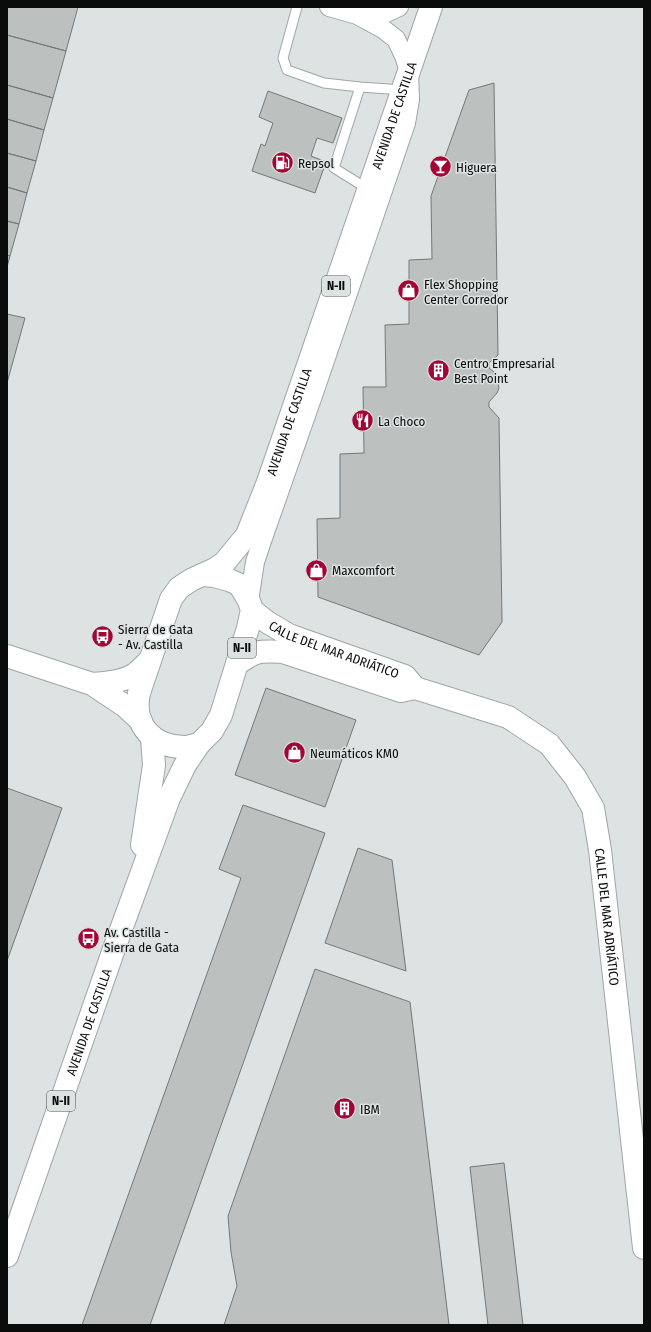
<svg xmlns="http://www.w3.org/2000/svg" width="651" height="1332" font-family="'Fira Sans Condensed',sans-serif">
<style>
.building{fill:#bcc1c0;stroke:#737878}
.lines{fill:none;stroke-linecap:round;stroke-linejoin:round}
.service-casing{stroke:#a1a5a5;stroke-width:11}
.minor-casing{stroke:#a1a5a5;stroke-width:20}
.tertiary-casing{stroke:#a1a5a5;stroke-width:24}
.primary-casing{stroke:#a1a5a5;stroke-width:24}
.service{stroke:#fff;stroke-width:9}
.minor{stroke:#fff;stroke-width:18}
.tertiary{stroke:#fff;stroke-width:22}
.primary{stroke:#fff;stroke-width:22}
.labels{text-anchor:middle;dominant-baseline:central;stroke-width:3;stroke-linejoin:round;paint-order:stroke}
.shield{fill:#dde2e2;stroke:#494c4c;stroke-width:1}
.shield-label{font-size:12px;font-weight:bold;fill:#0a0b0b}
.street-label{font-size:13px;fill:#0a0b0b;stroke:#dde2e2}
.poi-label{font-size:13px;fill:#0a0b0b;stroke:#dde2e2;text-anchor:start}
</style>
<rect width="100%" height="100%" fill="#dde2e2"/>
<!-- building -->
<path class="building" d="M7 7H78L66 51 7 35Z
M7 35 66 51 53 98 7 85Z
M494 83 498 355 489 363V368L494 372 497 377 499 388 497 393 489 402V407L499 418 502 622 479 655 318 597 317 519 340 518V454L364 453 363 387H386L385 325 409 324V260L432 259 431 196 469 90Z
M7 85 53 98 44 130 7 119Z
M268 91 342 118 333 143 317 138 311 156 326 162 315 193 252 171 261 144 265 146 273 123 259 117Z
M7 119 44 130 36 161 7 153Z
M7 153 36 161 27 193 7 187Z
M7 187 27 193 19 224 7 221Z
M7 221 19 224 10 256 7 255Z
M7 255 10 256 7 267Z
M7 314 25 318 7 383Z
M266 688 356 720 325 807 235 775Z
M7 788 62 808 7 961Z
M243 805 325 833 150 1325H82L241 878 219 869Z
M358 848 392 860 406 971 325 943Z
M315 969 410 1002 449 1325H224L237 1286 231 1252 228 1216Z
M504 1163 523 1325H488L470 1167Z"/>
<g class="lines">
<defs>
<path id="service" d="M297 7 283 58 287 70 324 83 360 87 403 90
M360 87 334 168 368 189"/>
<path id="minor" d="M358 15 384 14 399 7
M249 601 255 562 262 541 315 390 406 123 410 100 409 71 404 56 396 39 383 29 357 15 329 7"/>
<g id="tertiary">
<path id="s1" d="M252 610 267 622 289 635 405 676 415 688"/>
<path d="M7 656 92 684 125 706 141 721"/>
<path id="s2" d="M237 664C257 650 259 651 283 652L401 691 415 688 508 717 549 744 575 777 593 808 600 850 644 1248"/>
<path d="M92 684C107 683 122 682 135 674 140 670 145 665 149 661"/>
</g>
<g id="primary">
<path id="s3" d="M199 744C195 745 191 746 187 747 153 748 132 725 139 693L171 599 179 588 191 580 215 569 224 563 247 535 268 482 431 7"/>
<path d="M142 845 154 765 152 738"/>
<path id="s4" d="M7 1256 115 946 169 798 185 765 199 744 212 731 221 715 248 628 252 610 249 601 242 589 238 584 229 580 214 576 202 575"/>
</g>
</defs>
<!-- service casing -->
<use href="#service" class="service-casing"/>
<!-- minor casing -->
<use href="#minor" class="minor-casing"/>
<!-- tertiary casing -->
<use href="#tertiary" class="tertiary-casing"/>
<!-- primary casing -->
<use href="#primary" class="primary-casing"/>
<!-- service -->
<use href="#service" class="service"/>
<!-- minor -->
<use href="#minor" class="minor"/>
<!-- tertiary -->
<use href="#tertiary" class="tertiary"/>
<!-- primary -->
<use href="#primary" class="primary"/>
</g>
<!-- icons -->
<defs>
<symbol id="fuel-disc" viewBox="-11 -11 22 22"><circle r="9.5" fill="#a30634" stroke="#dde2e2"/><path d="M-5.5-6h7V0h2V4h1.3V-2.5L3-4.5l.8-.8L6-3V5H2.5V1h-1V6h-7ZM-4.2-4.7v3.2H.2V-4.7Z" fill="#fff"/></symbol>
<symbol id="bar-disc" viewBox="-11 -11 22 22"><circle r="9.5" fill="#a30634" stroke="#dde2e2"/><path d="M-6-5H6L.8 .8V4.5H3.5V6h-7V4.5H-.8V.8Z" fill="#fff"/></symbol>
<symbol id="shop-disc" viewBox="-11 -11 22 22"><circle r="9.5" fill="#a30634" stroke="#dde2e2"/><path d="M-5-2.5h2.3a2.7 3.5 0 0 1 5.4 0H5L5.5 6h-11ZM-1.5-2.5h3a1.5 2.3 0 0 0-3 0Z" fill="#fff"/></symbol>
<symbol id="building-disc" viewBox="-11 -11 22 22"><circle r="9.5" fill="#a30634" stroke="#dde2e2"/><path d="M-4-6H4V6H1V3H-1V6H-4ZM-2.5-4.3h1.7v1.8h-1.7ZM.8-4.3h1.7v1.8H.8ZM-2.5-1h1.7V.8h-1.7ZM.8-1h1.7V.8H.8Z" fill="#fff"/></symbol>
<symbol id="restaurant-disc" viewBox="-11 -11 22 22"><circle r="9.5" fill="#a30634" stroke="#dde2e2"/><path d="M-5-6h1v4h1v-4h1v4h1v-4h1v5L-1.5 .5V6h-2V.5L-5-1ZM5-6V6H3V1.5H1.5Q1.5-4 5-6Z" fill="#fff"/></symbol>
<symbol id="bus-disc" viewBox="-11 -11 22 22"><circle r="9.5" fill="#a30634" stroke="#dde2e2"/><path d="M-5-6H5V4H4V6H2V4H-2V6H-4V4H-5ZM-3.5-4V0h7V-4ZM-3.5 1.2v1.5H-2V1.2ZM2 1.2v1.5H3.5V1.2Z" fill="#fff"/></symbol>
</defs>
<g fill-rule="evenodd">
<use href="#fuel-disc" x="270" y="150" width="25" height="25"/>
<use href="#bar-disc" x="428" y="154" width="25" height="25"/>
<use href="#shop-disc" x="396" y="278" width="25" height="25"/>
<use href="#building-disc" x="426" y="358" width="25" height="25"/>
<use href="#restaurant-disc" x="350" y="408" width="25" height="25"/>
<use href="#shop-disc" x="304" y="558" width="25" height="25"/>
<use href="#bus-disc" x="90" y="624" width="25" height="25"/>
<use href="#shop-disc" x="282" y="740" width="25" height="25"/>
<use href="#bus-disc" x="76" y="926" width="25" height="25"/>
<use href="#building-disc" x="332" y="1096" width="25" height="25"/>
</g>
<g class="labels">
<!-- shield labels -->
<g class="shield">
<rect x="322" y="276" width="28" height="20" rx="3"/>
<rect x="228" y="638" width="28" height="20" rx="3"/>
<rect x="47" y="1091" width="28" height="20" rx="3"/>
</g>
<g class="shield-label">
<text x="336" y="286">N-II</text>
<text x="242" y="648">N-II</text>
<text x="61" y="1101">N-II</text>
</g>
<!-- street labels -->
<g class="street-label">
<text stroke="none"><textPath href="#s3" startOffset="743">AVENIDA DE CASTILLA</textPath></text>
<text stroke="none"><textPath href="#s3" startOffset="419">AVENIDA DE CASTILLA</textPath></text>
<text stroke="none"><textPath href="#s1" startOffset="92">CALLE DEL MAR ADRIÁTICO</textPath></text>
<text stroke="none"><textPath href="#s2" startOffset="522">CALLE DEL MAR ADRIÁTICO</textPath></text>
<text stroke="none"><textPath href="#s4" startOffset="248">AVENIDA DE CASTILLA</textPath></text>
</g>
<!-- poi labels -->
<g class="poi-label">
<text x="298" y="163">Repsol</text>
<text x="456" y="167">Higuera</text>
<text x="424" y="284">Flex Shopping<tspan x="424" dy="15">Center Corredor</tspan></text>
<text x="454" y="363">Centro Empresarial<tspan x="454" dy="15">Best Point</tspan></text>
<text x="378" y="421">La Choco</text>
<text x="332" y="570">Maxcomfort</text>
<text x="118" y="629">Sierra de Gata<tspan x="118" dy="15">- Av. Castilla</tspan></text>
<text x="310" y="753">Neumáticos KM0</text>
<text x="104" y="932">Av. Castilla -<tspan x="104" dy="15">Sierra de Gata</tspan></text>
<text x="360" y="1109">IBM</text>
</g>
</g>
<!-- border -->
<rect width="651" height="1332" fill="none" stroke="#0a0b0b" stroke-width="16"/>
</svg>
